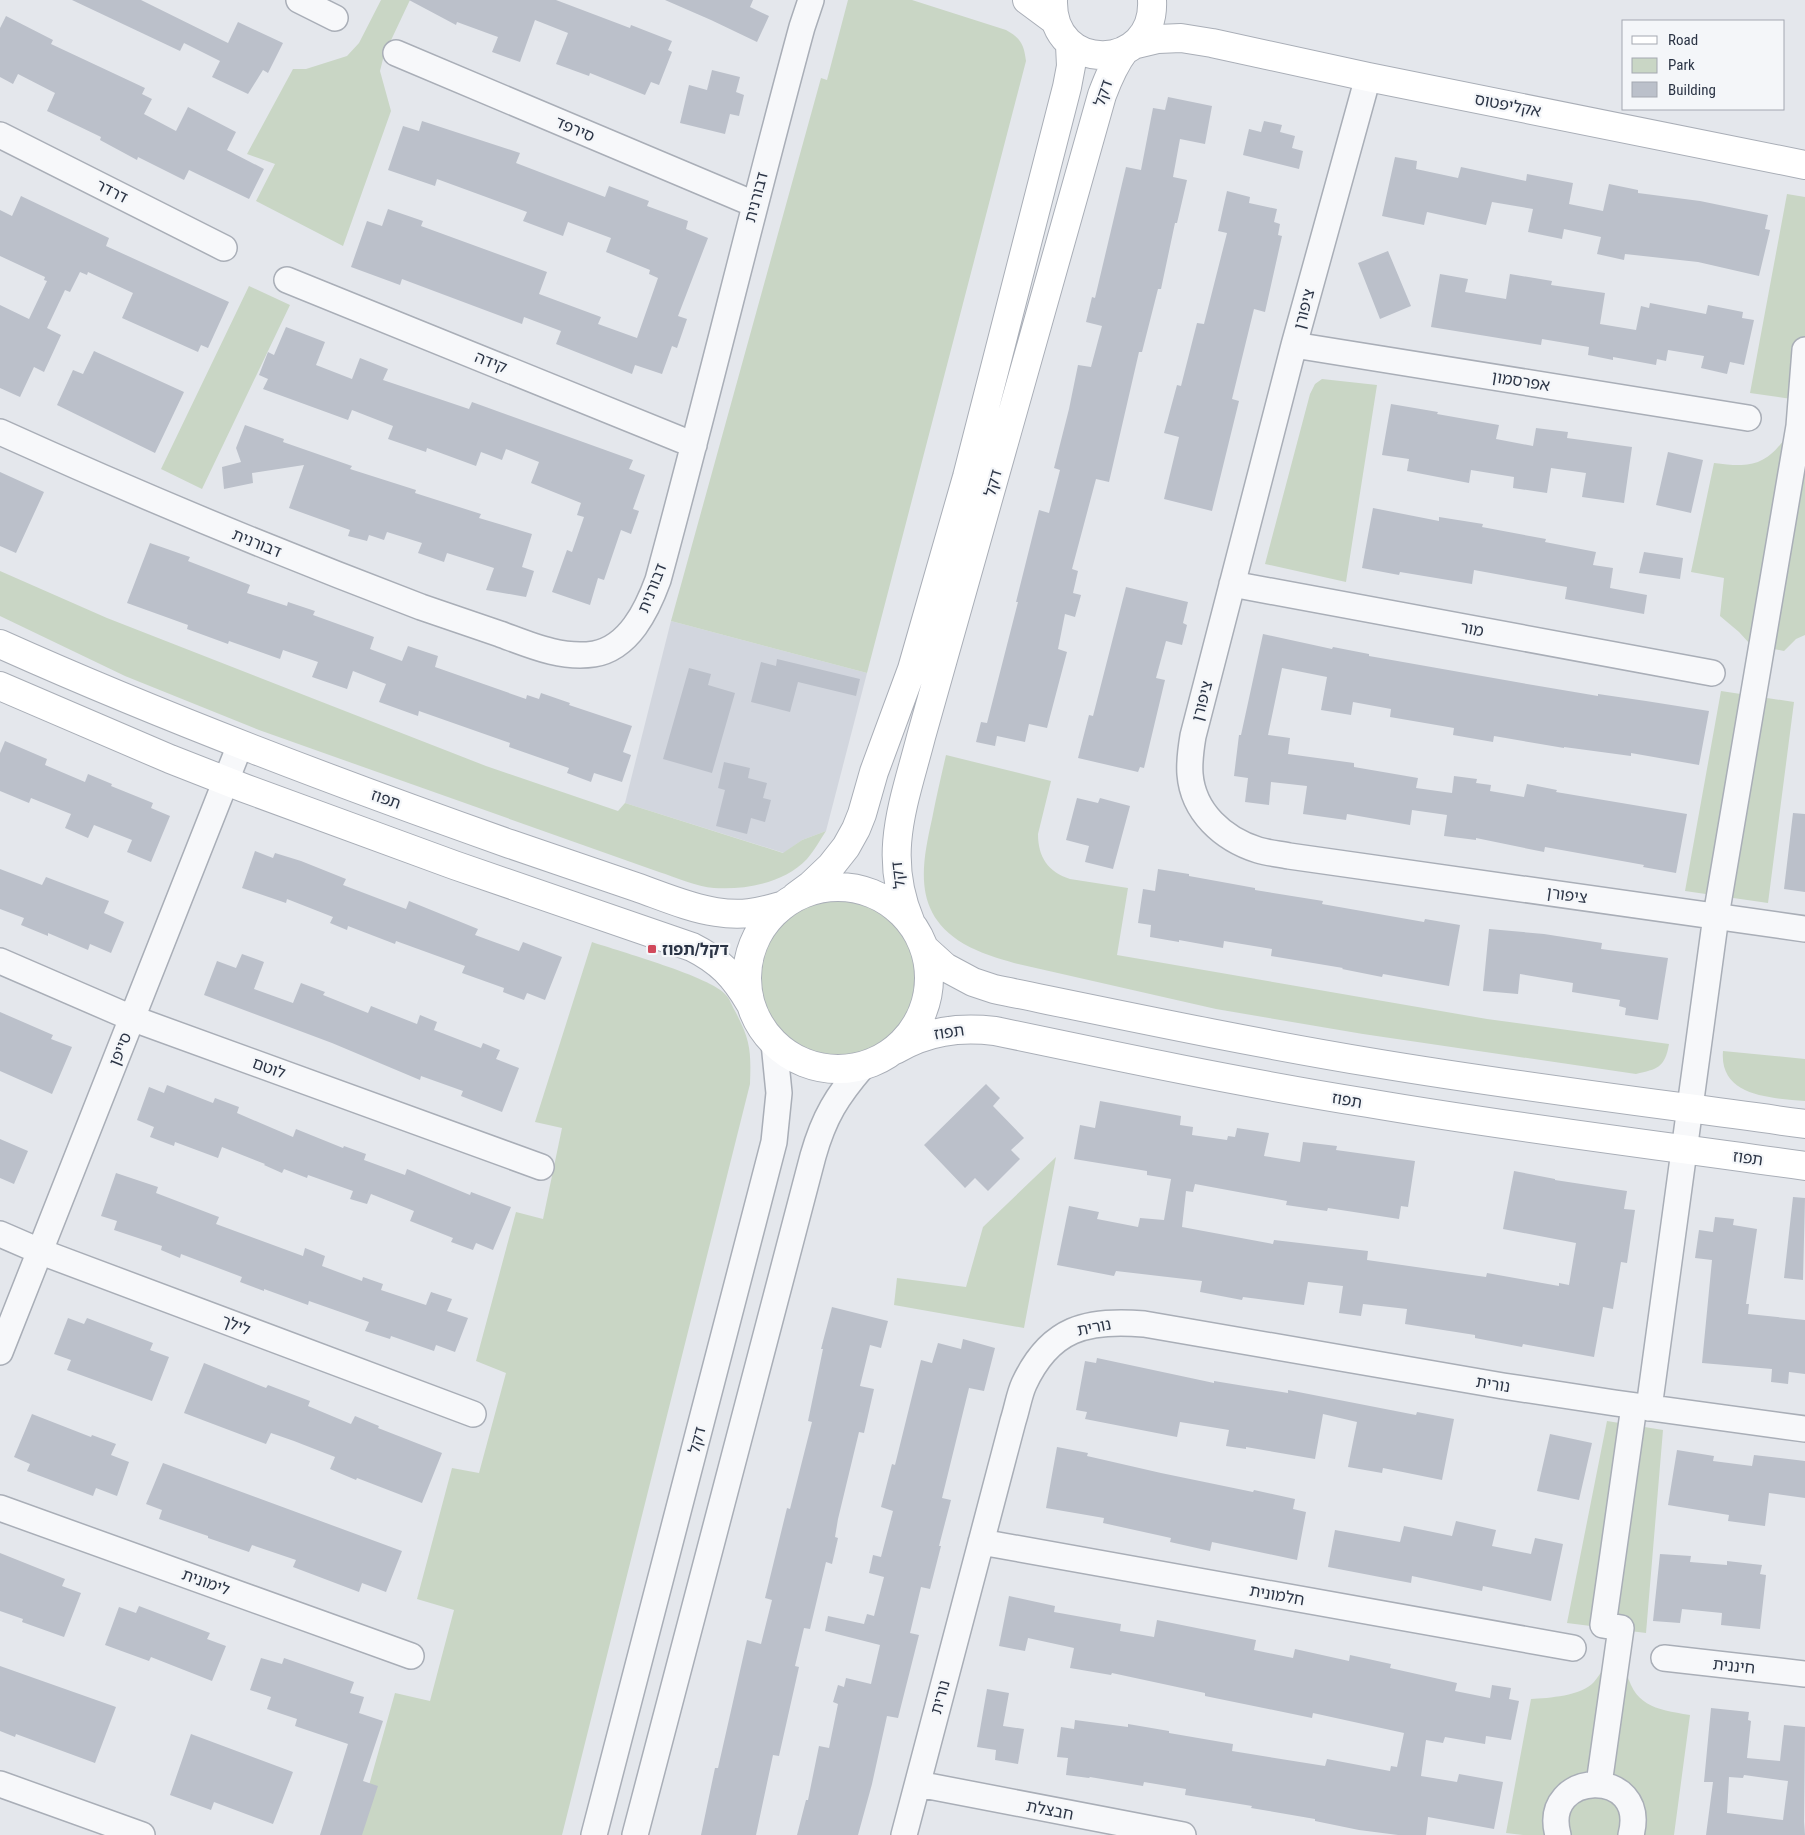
<svg xmlns="http://www.w3.org/2000/svg" width="1805" height="1835" font-family="'Roboto Condensed','Noto Sans Hebrew',sans-serif">
<style>
.built{fill:#d2d6de}
.green{fill:#c9d6c5}
.building{fill:#bbc0ca;fill-rule:evenodd}
.lines{fill:none;stroke-linecap:round;stroke-linejoin:round}
.street-casing{stroke:#a9aeb7;stroke-width:28}
.secondary-casing{stroke:#a9aeb7;stroke-width:30}
.street{stroke:#f7f8fa;stroke-width:25}
.secondary{stroke:#fff;stroke-width:28}
.poi-dot{fill:#d1495b;stroke:#f4f6f9;stroke-width:2}
.labels{text-anchor:middle;dominant-baseline:central;stroke-width:4.5;stroke-linejoin:round;paint-order:stroke}
.street-label{font-size:16px;fill:#2b3445;stroke:#f4f6f9}
.poi-label{font-size:16px;font-weight:bold;fill:#2b3445;stroke:#f4f6f9;text-anchor:start}
</style>
<rect width="100%" height="100%" fill="#e4e7ec"/>
<!-- built -->
<path class="built" d="M671 621 867 673 826 831 802 840 784 853 625 803Z"/>
<!-- green -->
<path class="green" d="M381 0H410L384 55 380 71 391 111 343 246 256 201 275 164 247 154 293 69H306L347 56 359 43Z
M848 0H912L1006 30C1021 38 1024 45 1026 61L867 673 671 621 821 78 827 80Z
M1787 194 1805 197V401L1750 393Z
M249 286 290 305 202 489 161 469Z
M1322 379 1377 385 1346 582 1265 564 1310 394 1315 384Z
M1783 441 1805 444V635L1796 639 1784 651 1750 644 1739 632 1720 616 1724 578 1691 572 1714 463C1745 467 1763 468 1783 441Z
M0 571 107 618 486 766 618 811 625 803 783 853 802 840 826 831C820 840 814 851 807 859 784 883 746 890 714 888 697 887 675 877 659 872L259 730 125 676 0 616Z
M1721 691 1794 702 1768 903 1685 891Z
M946 755 1051 781 1038 834C1038 857 1048 872 1070 879L1128 888 1117 955 1487 1019 1669 1044C1665 1068 1657 1069 1636 1074L1363 1034 1216 1009 1014 963C997 958 980 953 964 944 913 914 921 868 932 819 936 798 941 777 946 755Z
M754 978a84 84 0 1 1 168 0a84 84 0 1 1-168 0Z
M592 942C618 951 712 977 726 995 730 999 732 1006 735 1011 751 1041 751 1052 750 1084L562 1835H355L395 1693 430 1701 454 1610 417 1599 452 1468 479 1473 506 1373 476 1361 516 1212 543 1219 562 1128 535 1122Z
M1723 1051 1805 1059V1101C1771 1098 1719 1097 1723 1051Z
M1056 1157 1024 1328 894 1305 897 1278 966 1287 983 1227Z
M1607 1421 1663 1430 1646 1633 1567 1623Z
M1608 1662 1625 1666C1633 1706 1654 1709 1690 1715L1674 1835H1523L1506 1833 1531 1699C1549 1698 1581 1696 1594 1682 1599 1676 1603 1669 1608 1662Z"/>
<!-- building -->
<path class="building" d="M72 0H141L228 43 238 22 283 43 268 73 263 70 248 94 212 77 220 61 184 43 180 51Z
M409 0H556L630 28 631 25 672 41 668 50 672 52 659 85 651 82 645 95 590 73 589 76 556 64 568 33 535 20 520 62 492 52 498 37 457 22 456 25Z
M665 0H753L750 7 769 16 757 42 711 20Z
M6 16 53 40 51 44 145 88 142 94 152 99 144 114 176 131 188 107 236 132 227 150 264 169 249 199 189 170 184 180 138 157 137 160 100 140 101 137 47 111 55 93 18 74 13 84 0 77V28Z
M712 70 740 77 736 92 744 95 739 116 730 114 725 134 680 123 689 85 707 90Z
M1168 97 1212 106 1205 144 1180 139 1173 177 1187 180 1177 223H1175L1161 289H1158L1142 352H1139L1109 482 1096 479 1072 569 1078 571 1073 593 1081 595 1075 617 1065 614 1058 649 1067 652 1047 728 1029 724 1025 742 997 736 995 746 976 742 981 722 987 723 1018 602H1016L1039 510 1049 513 1060 470 1054 468 1069 409 1078 365 1091 367 1102 326 1086 322 1092 297 1095 298 1126 167 1141 170 1153 108 1165 110Z
M422 121 520 153 516 163 605 197 609 186 649 201 647 206 688 221 686 229 708 238 678 316 687 319 677 348 672 346 662 374 635 365 632 374 556 344 561 331 524 317 522 324 402 279 400 285 351 267 367 221 382 226 388 209 423 221 421 226 547 272 539 294 601 317 598 324 637 338 658 278 649 274 650 270 606 252 611 238 568 222 563 236 523 221 527 212 437 179 435 186 388 170 403 126 419 131Z
M1264 121 1282 125 1280 132 1295 136 1292 148 1303 151 1299 169 1243 155 1249 129 1261 132Z
M1395 157 1417 161 1416 169 1458 178 1461 167 1526 181 1527 174 1573 183 1569 204 1603 211 1609 184 1638 190V193L1700 201 1768 215 1765 229 1770 230 1759 276 1698 262 1625 254 1624 260 1597 254 1601 237 1564 229 1562 239 1528 232 1533 209 1492 202 1486 225 1427 212 1424 225 1382 216Z
M1227 191 1250 197 1249 203 1277 209 1274 222 1280 224 1278 235 1282 236 1265 312 1254 309 1232 399 1239 401 1212 511 1164 499 1179 437 1164 433 1177 385 1181 386 1197 323 1204 324 1227 233 1218 231Z
M21 196 109 238 106 246 229 302 208 348 201 345 198 352 122 318 133 293 88 272 87 275 80 272 70 292 65 290 47 328 61 335 44 372 34 367 20 397 0 388V305L29 319 47 281 44 280 45 277 0 256V210L12 216Z
M1388 251 1411 306 1380 319 1358 263Z
M1440 274 1468 279 1465 292 1506 299 1510 274 1552 281 1551 285 1605 293 1600 324 1636 330 1641 306 1649 308 1650 303 1706 314 1708 305 1743 312 1742 318 1754 320 1744 365 1730 362 1727 374 1701 368 1704 356 1668 350 1666 361 1657 359 1656 365 1613 357V360L1588 355 1589 347 1542 339 1541 345 1431 327Z
M286 327 325 342 316 365 352 379 360 358 388 369 383 380 469 409 472 402 633 460 629 469 645 475 633 509 639 511 631 534 621 530 604 580 598 578 590 605 552 592 567 550 572 552 584 517 577 515 581 503 531 483 539 462 506 449 502 460 481 452 476 466 427 448 426 452 388 439 393 426 352 410 348 420 263 389 268 379 259 375 268 352 274 355Z
M94 351 184 392 155 453 57 405 73 370 83 374Z
M1391 404 1438 412 1437 414 1499 425 1496 439 1533 446 1536 428 1568 432 1567 438 1632 447 1624 503 1582 497 1586 473 1551 468 1547 493 1513 488 1514 477 1471 470 1469 483 1407 471 1409 459 1382 455Z
M245 425 284 439 283 442 352 466 350 469 416 490 415 493 481 514 479 518 532 534 522 567 534 571 526 597 486 590 494 568 447 553 444 562 418 553 422 543 387 532 384 540 369 535 367 541 348 536 350 530 289 508 304 465 252 473 253 483 224 489 222 467 241 462 236 448Z
M1668 452 1703 460 1691 513 1656 505Z
M0 472 44 492 16 553 0 546Z
M1373 508 1439 521V517L1483 524 1482 527 1546 539 1545 542 1596 552 1593 565 1613 568 1610 588 1647 595 1644 614 1565 599 1567 587 1474 570 1472 584 1400 572 1399 575 1362 568Z
M150 543 190 557 188 561 250 585 247 593 287 606 288 602 315 611 313 615 374 637 370 649 402 661 408 646 438 656 435 667 526 699 527 695 539 699 541 693 570 703 569 705 632 726 623 752 631 755 622 782 594 773 591 782 567 773 569 768 509 747 510 743 419 711 418 716 379 702 386 684 353 671 347 689 312 677 318 662 283 650 280 659 229 641 228 644 187 629 188 625 127 603Z
M1644 552 1683 558 1680 579 1639 573Z
M1126 587 1188 602 1183 623 1187 625 1182 645 1166 641 1156 678 1165 680 1144 768 1140 767 1138 772 1078 758 1089 715 1093 716Z
M1263 634 1332 649 1333 647 1369 654V656L1533 685 1598 696V694L1646 701 1709 711 1699 765 1631 753V756L1564 747V748L1494 736 1493 742 1453 735 1454 728 1390 717 1391 709 1353 702 1351 715 1321 710 1327 677 1282 668 1268 735 1290 738 1288 754 1354 763V767L1418 778 1416 788 1452 793 1454 776 1477 779 1476 783 1491 785 1490 791 1524 797 1527 784 1557 790 1556 792 1687 814 1676 873 1643 867 1644 865 1545 847 1544 852 1476 838V840L1444 836 1447 815 1412 810 1410 825 1347 814 1346 820 1303 814 1307 786 1271 782 1269 805 1245 802 1248 778 1234 776 1239 735H1241Z
M777 659 860 679 856 696 798 682 790 712 751 702 761 662 776 666Z
M689 668 711 674 708 685 735 693 712 773 663 759Z
M5 741 47 759 45 765 85 782 88 774 112 784 111 786 153 803 151 808 170 816 151 862 127 852 132 840 94 825 88 838 65 828 71 814 31 798 29 803 0 791V753Z
M724 762 750 768 748 778 767 783 763 798 771 800 765 822 751 818 747 834 716 826 725 790 718 788Z
M1077 798 1098 803 1100 798 1130 806 1113 869 1085 862 1089 846 1066 840Z
M1793 813 1805 814V892L1784 889Z
M255 851 273 858 275 853 301 861 346 879 343 885 406 909 409 901 478 929 475 935 519 951 523 942 562 957 545 1000 527 993 524 1000 503 992 504 988 462 973 465 966 396 941 395 944 348 926 347 930 330 923 333 917 287 899 286 903 242 888Z
M0 869 42 885 46 877 109 901 104 913 124 922 111 953 90 944 88 950 48 933V936L21 925 24 918 0 909Z
M1158 869 1189 874V876L1255 888V890L1323 901 1322 904 1424 922 1425 919 1460 925 1449 986 1383 974 1382 977 1342 969 1343 968 1271 956 1272 949 1224 941 1223 948 1179 940V942L1150 937 1151 925 1138 923 1143 889 1155 891Z
M1489 929 1544 934 1602 943 1601 949 1668 958 1658 1020 1625 1015 1626 1008 1619 1006 1620 1000 1572 992 1573 983 1520 974 1518 994 1483 991Z
M242 954 264 962 254 989 293 1003 301 983 325 992 323 995 368 1013 371 1006 417 1024 420 1015 437 1022 434 1030 481 1048 483 1043 500 1050 496 1059 519 1068 502 1112 461 1096 463 1091 421 1076 420 1080 332 1043 204 995 217 961 236 968Z
M0 1012 53 1035 51 1039 72 1047 52 1094 0 1071Z
M986 1084 1000 1098 993 1106 1024 1138 1011 1150 1020 1159 988 1191 975 1178 965 1188 924 1145Z
M167 1085 213 1103 215 1098 239 1107 237 1113 293 1137 296 1129 343 1148 344 1146 366 1154 364 1160 405 1175 407 1169 470 1195 471 1192 511 1207 493 1250 476 1243 473 1250 451 1242 453 1238 410 1221 414 1211 371 1194 367 1204 350 1199 353 1191 308 1175 307 1178 284 1169 282 1173 264 1165 265 1164 222 1147 218 1158 175 1142 174 1146 150 1137 154 1127 137 1120 149 1087 164 1093Z
M1100 1101 1181 1116 1180 1125 1193 1127 1192 1135 1227 1140 1228 1136 1235 1137 1237 1128 1269 1133 1264 1156 1300 1162 1303 1142 1337 1146 1336 1150 1415 1161 1408 1207 1401 1206 1399 1219 1328 1208 1327 1211 1286 1205 1287 1201 1195 1184 1193 1192 1186 1191 1182 1227 1273 1244 1274 1240 1368 1251 1367 1260 1486 1277 1487 1273 1559 1286V1283L1569 1285 1576 1243 1503 1229 1514 1171 1555 1179V1180L1627 1191 1624 1209 1635 1210 1627 1263 1621 1262 1613 1309 1603 1307 1594 1357 1523 1344 1522 1347 1475 1338V1335L1405 1324 1407 1309 1363 1304 1361 1316 1339 1313 1343 1286 1308 1282 1304 1305 1243 1297 1242 1300 1200 1292 1202 1281 1116 1271 1114 1276 1057 1265 1069 1206 1099 1212 1097 1219 1138 1227 1140 1218 1164 1220 1171 1179 1147 1175V1171L1074 1159 1080 1125 1095 1128Z
M0 1139 28 1151 14 1184 0 1178Z
M116 1173 158 1187 156 1193 219 1217 216 1224 303 1256 305 1248 325 1256 322 1266 362 1281 363 1277 383 1284 381 1290 426 1305 431 1292 452 1299 447 1311 468 1318 455 1352 436 1345 434 1351 391 1336 390 1339 365 1331 369 1322 309 1301 308 1305 264 1289V1291L240 1282 242 1277 181 1254 180 1258 161 1250 162 1246 114 1230 117 1221 101 1216Z
M1793 1197 1805 1198 1803 1280 1784 1278Z
M1715 1217 1734 1219 1733 1225 1757 1229 1746 1304H1749L1748 1314 1805 1320V1374L1789 1372 1788 1384 1771 1382 1772 1369 1702 1363 1712 1260 1695 1258 1699 1230 1713 1232Z
M832 1307 888 1321 881 1348 870 1345 860 1386 874 1389 864 1433 859 1432 838 1519 835 1537 838 1538 832 1564 826 1562 810 1629 804 1628 795 1666 799 1667 779 1756 773 1755 756 1835H701L715 1768H718L747 1640 761 1644 772 1600 765 1598 787 1508 790 1509 812 1422 808 1421 823 1349H821Z
M68 1318 84 1324 87 1318 153 1343 150 1350 169 1357 152 1401 67 1370 71 1360 54 1354Z
M963 1339 995 1348 984 1391 969 1388 942 1498 951 1500 939 1546H941L930 1589 921 1587 910 1633 919 1635 898 1718 887 1716 872 1784 858 1835H797L806 1800H808L819 1746 829 1748 838 1704 833 1702 838 1685 844 1687 846 1678 871 1684 880 1645 825 1631 828 1616 864 1624 867 1614 874 1616 884 1577 869 1573 873 1555 881 1557 893 1511 881 1507 892 1464 895 1465 921 1360 932 1363 938 1343 961 1349Z
M1097 1358 1214 1383V1381L1288 1393V1390L1416 1415 1417 1412 1454 1419 1442 1480 1383 1468 1382 1473 1348 1467 1357 1422 1323 1414 1315 1459 1246 1447V1449L1226 1446 1229 1430 1180 1422 1177 1437 1085 1419 1087 1412 1076 1410 1085 1361 1096 1363Z
M204 1363 266 1388 268 1385 310 1401 308 1406 351 1424 355 1416 379 1426 378 1428 442 1453 422 1503 357 1478 356 1480 330 1469 335 1457 294 1441 271 1433 266 1444 184 1413Z
M32 1414 91 1437 92 1435 116 1444 111 1455 129 1462 117 1496 96 1488 93 1496 27 1471 30 1464 14 1457Z
M1550 1434 1592 1443 1579 1500 1537 1491Z
M1057 1447 1088 1453 1087 1456 1161 1473 1253 1492 1254 1490 1295 1499 1293 1509 1306 1512 1297 1560 1212 1542 1210 1551 1170 1542 1171 1538 1103 1523 1104 1518 1046 1508Z
M1677 1450 1714 1456 1713 1461 1752 1466 1754 1455 1805 1461V1498L1769 1493 1765 1526 1728 1521 1729 1515 1668 1505Z
M163 1463 402 1551 386 1592 362 1583 359 1592 293 1567 296 1560 252 1545 249 1552 208 1538V1536L159 1519 162 1510 146 1504Z
M1456 1521 1496 1530 1492 1546 1531 1554 1535 1538 1563 1544 1551 1601 1483 1586 1482 1591 1412 1576 1411 1583 1328 1567 1335 1530 1400 1542 1404 1526 1452 1536Z
M0 1553 65 1579 62 1586 81 1593 64 1637 22 1622 23 1619 0 1611Z
M1660 1554 1691 1556 1690 1562 1727 1565V1561L1762 1565 1760 1574 1766 1575 1760 1629 1721 1625 1722 1613 1682 1609 1680 1623 1653 1621Z
M1009 1596 1055 1606 1054 1612 1121 1624 1120 1631 1154 1637 1157 1620 1256 1640 1254 1650 1293 1658 1295 1649 1349 1661 1350 1655 1391 1664 1390 1668 1457 1683 1455 1691 1490 1698 1492 1685 1511 1688 1509 1699 1519 1701 1511 1740 1486 1736 1485 1744 1445 1737 1443 1743 1426 1740 1421 1776 1457 1782 1459 1774 1503 1782 1494 1829 1428 1817 1426 1835H1398L1359 1830 1315 1821V1819L1251 1808 1252 1806 1185 1795 1186 1789 1144 1782 1143 1786 1090 1777 1089 1778 1066 1775 1068 1758 1057 1757 1061 1727 1074 1729 1075 1720 1128 1727V1724L1169 1731V1733L1233 1744 1232 1751 1325 1766 1327 1759 1390 1771 1391 1766 1397 1767 1404 1733 1313 1713 1312 1718 1205 1696V1693L1112 1673 1111 1675 1070 1668 1074 1648 1028 1638 1025 1651 999 1646Z
M139 1606 210 1633 207 1639 226 1646 212 1681 151 1657 149 1661 105 1645 119 1607 136 1613Z
M261 1658 282 1664 284 1658 354 1682 350 1693 364 1697 359 1713 383 1721 363 1781 378 1786 362 1835H320L348 1744 295 1726 297 1719 267 1709 271 1697 250 1690Z
M0 1666 116 1707 95 1763 16 1734 15 1737 0 1731Z
M987 1689 1009 1693 1003 1726 1024 1729 1018 1764 995 1760 996 1750 977 1747Z
M1711 1708 1749 1712 1748 1720 1751 1721 1747 1758 1780 1761 1784 1725 1805 1727 1804 1822 1805 1835H1706L1713 1782H1704ZM1744 1775 1788 1781 1783 1820 1727 1813 1729 1777 1743 1778Z
M191 1734 293 1772 273 1824 214 1802 211 1810 170 1795Z"/>
<g class="lines">
<defs>
<path id="street" d="M299 0 335 18
M396 53 754 204
M1368 77 1294 345 1193 736C1191 748 1189 761 1190 774 1193 812 1223 839 1258 850 1268 853 1279 854 1289 856L1805 929
M0 135 224 248
M287 280 694 445
M1294 345 1748 418
M0 432C139 495 279 553 421 607 447 616 473 625 500 634 530 645 561 659 594 654 629 648 647 610 658 580 708 396 752 211 802 27L811 0
M1232 584 1712 673
M0 961 134 1019 541 1167
M0 1234 44 1253 473 1414
M0 1352 240 745
M1649 1408 1716 916 1799 426 1805 350
M0 1508 411 1656
M981 1542 1573 1648
M1664 1658 1805 1674
M0 1784 142 1835
M918 1784 1183 1835
M1599 1784 1621 1628 1603 1625 1634 1406
M594 1835 774 1142 779 1093 774 1043
M635 1835 813 1156C824 1117 837 1096 863 1066
M904 1835 1013 1421C1017 1409 1019 1395 1024 1384 1050 1328 1087 1319 1144 1324L1503 1386 1615 1403 1805 1429
M1558 1835C1540 1770 1649 1766 1631 1835"/>
<path id="secondary" d="M1027 0 1054 20
M1053 0C1051 75 1156 72 1152 0
M1133 45 1158 39 1181 38 1212 43 1368 77 1805 165
M0 644C167 719 337 783 510 844 552 858 594 873 636 887 662 896 689 908 716 912 741 916 757 913 781 906
M0 686 170 759 244 788 454 865 692 947C720 961 734 976 750 1003
M747 978a91 91 0 1 1 182 0a91 91 0 1 1-182 0Z
M796 896 811 885 831 866 846 847 856 829 862 814 874 772 912 669 967 477 1067 87 1071 66 1070 45
M910 921C882 854 904 803 921 737L1102 95C1108 79 1114 64 1125 50
M924 948 945 967 973 982 994 989C1121 1015 1248 1042 1375 1063 1518 1087 1662 1104 1805 1124
M895 1050C927 1031 958 1027 995 1031 1119 1057 1243 1083 1368 1103 1513 1128 1659 1145 1805 1166"/>
</defs>
<!-- street casing -->
<use href="#street" class="street-casing"/>
<!-- secondary casing -->
<use href="#secondary" class="secondary-casing"/>
<!-- street -->
<use href="#street" class="street"/>
<!-- secondary -->
<use href="#secondary" class="secondary"/>
</g>
<!-- markers -->
<rect class="poi-dot" x="647" y="944" width="10" height="10" rx="2.5"/>
<g class="labels">
<!-- street labels -->
<g class="street-label">
<text transform="translate(1103 93) rotate(-71)">דקל</text>
<text transform="translate(1508 105) rotate(11)">אקליפטוס</text>
<text transform="translate(575 129) rotate(23)">סירפד</text>
<text transform="translate(112 191) rotate(27)">דרדר</text>
<text transform="translate(756 197) rotate(-75)">דבורנית</text>
<text transform="translate(1304 309) rotate(-75)">ציפורן</text>
<text transform="translate(491 362) rotate(22)">קידה</text>
<text transform="translate(1521 381) rotate(9)">אפרסמון</text>
<text transform="translate(993 483) rotate(-74)">דקל</text>
<text transform="translate(257 543) rotate(22)">דבורנית</text>
<text transform="translate(652 588) rotate(-68)">דבורנית</text>
<text transform="translate(1472 629) rotate(10)">מור</text>
<text transform="translate(1202 701) rotate(-75)">ציפורן</text>
<text transform="translate(386 799) rotate(20)">תפוז</text>
<text transform="translate(898 875) rotate(-97)">דקל</text>
<text transform="translate(1567 895) rotate(8)">ציפורן</text>
<text transform="translate(949 1032) rotate(-8)">תפוז</text>
<text transform="translate(120 1049) rotate(-68)">סייפן</text>
<text transform="translate(269 1068) rotate(20)">לוטם</text>
<text transform="translate(1347 1100) rotate(10)">תפוז</text>
<text transform="translate(1748 1158) rotate(8)">תפוז</text>
<text transform="translate(236 1325) rotate(21)">לילך</text>
<text transform="translate(1094 1327) rotate(-11)">נורית</text>
<text transform="translate(1493 1384) rotate(9)">נורית</text>
<text transform="translate(697 1440) rotate(-75)">דקל</text>
<text transform="translate(206 1582) rotate(20)">לימונית</text>
<text transform="translate(1277 1595) rotate(10)">חלמונית</text>
<text transform="translate(1734 1666) rotate(6)">חיננית</text>
<text transform="translate(940 1697) rotate(-75)">נורית</text>
<text transform="translate(1050 1810) rotate(11)">חבצלת</text>
</g>
<!-- poi labels -->
<g class="poi-label">
<text x="662" y="949">דקל/תפוז</text>
</g>
</g>
<!-- legend -->
<rect x="1622" y="20" width="162" height="90" fill="#f4f6f9" stroke="#a4a8b1"/>
<rect x="1632" y="36" width="25" height="8" fill="#ffffff" stroke="#a4a8b1"/>
<text x="1668" y="45" font-size="15" fill="#2b3445">Road</text>
<rect x="1632" y="58" width="25" height="15" fill="#c9d6c5" stroke="#a4a8b1"/>
<text x="1668" y="70" font-size="15" fill="#2b3445">Park</text>
<rect x="1632" y="82" width="25" height="15" fill="#bbc0ca" stroke="#a4a8b1"/>
<text x="1668" y="95" font-size="15" fill="#2b3445">Building</text>
</svg>
